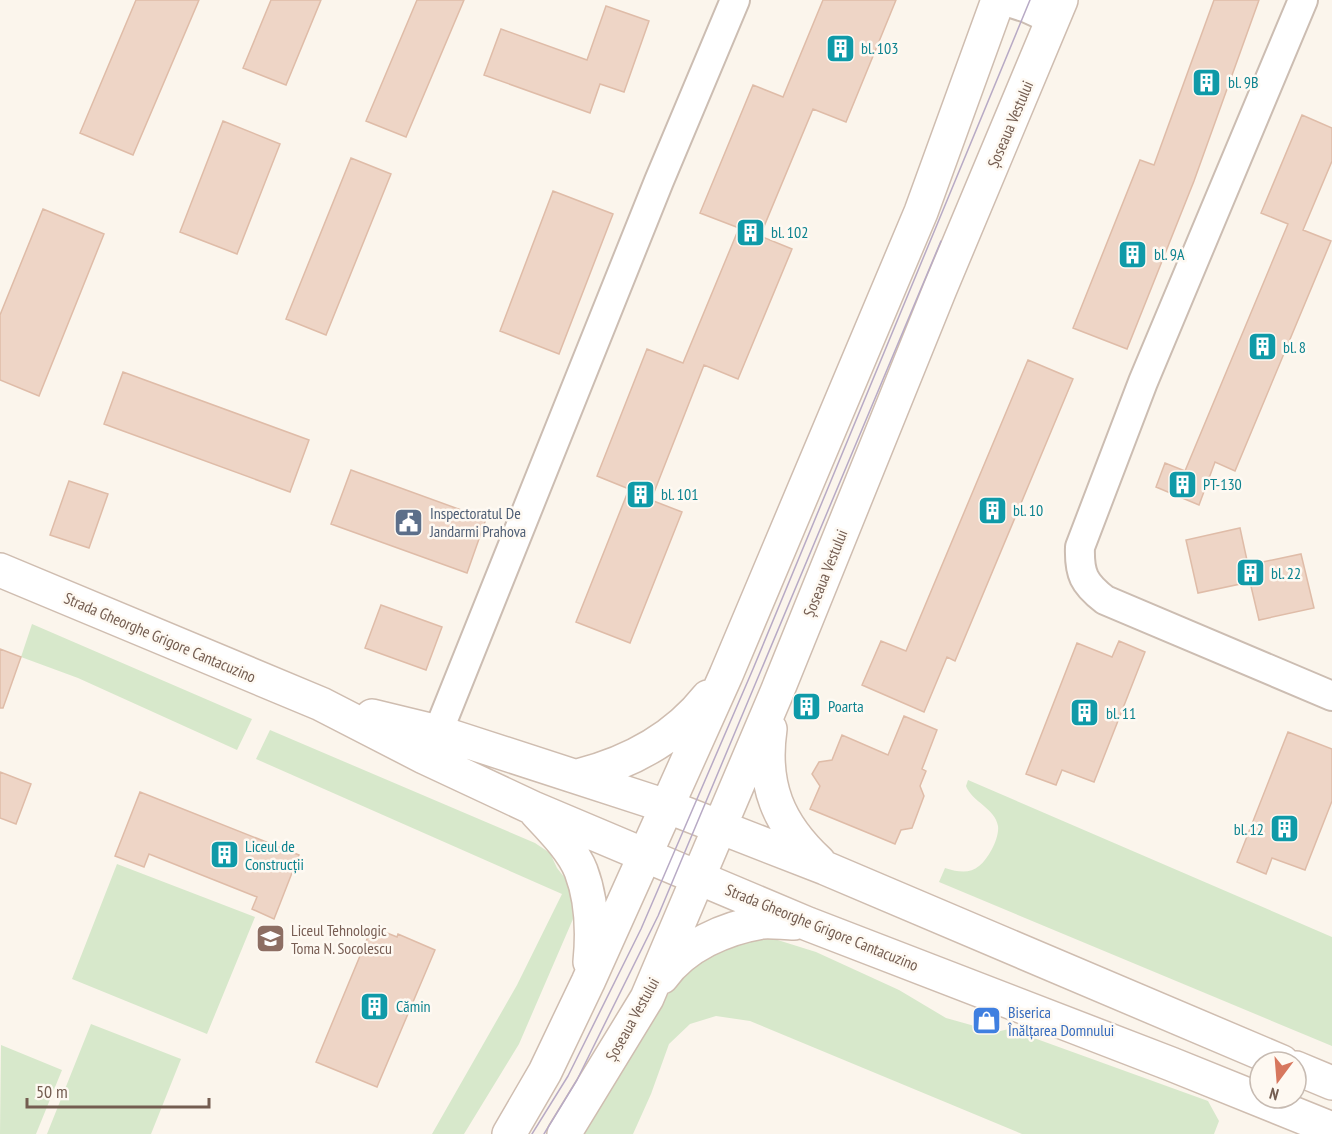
<svg xmlns="http://www.w3.org/2000/svg" width="1332" height="1134" font-family="'PT Sans Narrow',sans-serif">
<style>
.green{fill:#d7e8cb}
.building{fill:#eed5c6;stroke:#dfbca8;stroke-width:1.5}
.lines{fill:none;stroke-linecap:round;stroke-linejoin:round}
.minor-casing{stroke:#ccbdb2;stroke-width:32}
.secondary-casing{stroke:#cfbdb0;stroke-width:36}
.minor{stroke:#fff;stroke-width:28}
.secondary{stroke:#fff;stroke-width:33}
.tram{stroke:#b8aac5;stroke-width:1.5}
.labels{text-anchor:middle;dominant-baseline:central;stroke-width:5;stroke-linejoin:round;paint-order:stroke}
.culture-label{font-size:16px;fill:#0d838f;stroke:#fef9f2;text-anchor:start}
.street-label{font-size:16px;fill:#745d51;stroke:#fef9f2}
.service-label{font-size:16px;fill:#4e5e75;stroke:#fef9f2;text-anchor:start}
.education-label{font-size:16px;fill:#785e54;stroke:#fef9f2;text-anchor:start}
.shop-label{font-size:16px;fill:#366cbe;stroke:#fef9f2;text-anchor:start}
</style>
<rect width="100%" height="100%" fill="#fbf5ec"/>
<!-- green -->
<path class="green" d="M32 624 252 719 237 750 78 678 21 657Z
M270 730 535 843 550 853 557 868 572 887 573 919 519 1044 464 1134H432L517 985 562 894 256 759Z
M968 780 1332 937V1046L939 882 945 868C969 876 980 871 992 849 995 844 999 833 998 826 995 808 972 802 966 786Z
M117 864 255 917 207 1034 72 979Z
M768 937 816 952 899 990 946 1018 996 1032 1009 1029 1208 1101 1219 1121 1214 1134H1022L750 1021 716 1016 690 1024 669 1044 651 1094 633 1134H578L676 982 705 953Z
M91 1024 181 1059 151 1134H47Z
M1 1045 62 1070 36 1134H0Z"/>
<!-- building -->
<path class="building" d="M136 0H199L133 155 80 133Z
M271 0H321L286 85 243 68Z
M417 0H464L406 137 366 121Z
M823 0H896L846 122 813 109 760 236 792 249 738 379 704 365 651 500 682 512 630 643 576 622 629 489 597 476 647 349 683 363 739 228 700 213 753 85 783 97Z
M1214 0H1259L1194 181 1127 349 1073 328 1140 160 1154 165Z
M606 6 649 21 624 92 600 84 590 113 484 75 501 29 587 60Z
M1302 115 1332 128V161L1303 230 1331 241 1235 471 1215 462 1199 505 1156 487 1165 463 1185 471 1288 224 1261 213Z
M223 121 280 144 237 254 180 232Z
M351 158 391 174 326 335 286 319Z
M553 191 613 214 559 354 500 331Z
M43 209 104 234 39 396 0 380V315Z
M1028 360 1073 379 955 661 947 657 924 712 862 685 881 641 906 651Z
M123 372 309 440 290 492 104 424Z
M351 470 486 519 467 573 331 524Z
M69 481 108 494 89 548 50 535Z
M1240 528 1248 565 1301 554 1314 608 1259 620 1250 582 1198 593 1186 540Z
M381 605 442 627 426 670 365 648Z
M1119 641 1145 652 1094 782 1062 770 1056 785 1026 774 1077 643 1112 657Z
M0 649 21 657 3 708H0Z
M904 716 937 730 922 769 926 771 920 786 924 796 912 828 901 830 895 844 810 809 820 786 812 774 819 762 832 760 842 735 888 755Z
M1288 732 1332 749V801L1305 870 1272 858 1266 874 1237 862Z
M0 772 31 784 16 824 0 818Z
M140 792 299 855 274 919 252 909 257 897 149 854 144 867 115 856Z
M372 927 397 937 398 934 435 950 377 1087 316 1062Z"/>
<g class="lines">
<defs>
<path id="minor" d="M1002 0 1027 8 1053 20
M1303 0 1143 382 1080 547C1079 574 1084 584 1105 600L1332 696
M438 732 659 181 735 0"/>
<path id="secondary" d="M0 570 321 704 424 757 533 808 808 924 1171 1064 1332 1129
M372 716 438 732 666 806 825 868 1282 1062
M770 729C762 785 778 824 819 862
M578 776C629 763 674 740 708 697
M536 812C551 828 573 850 581 871 592 900 593 932 590 962
M662 977C684 946 725 928 762 922 772 921 784 923 794 923
M1296 1068 1332 1083
M509 1134 545 1072 588 982 726 675 921 212 998 0
M564 1134 647 998 777 692 940 289 1061 0"/>
</defs>
<!-- minor casing -->
<use href="#minor" class="minor-casing"/>
<!-- secondary casing -->
<use href="#secondary" class="secondary-casing"/>
<!-- minor -->
<use href="#minor" class="minor"/>
<!-- secondary -->
<use href="#secondary" class="secondary"/>
<!-- tram -->
<path class="tram" d="M532 1134 568 1076 641 929 753 669 1030 0
M544 1134 577 1080 658 916 941 241"/>
</g>
<!-- icons -->
<defs>
<symbol id="building-square" viewBox="-11 -11 22 22"><rect x="-9" y="-9" width="18" height="18" rx="4" fill="#0f9aa8" stroke="#fef9f2"/><path d="M-4-6H4V6H1V3H-1V6H-4ZM-2.5-4.3h1.7v1.8h-1.7ZM.8-4.3h1.7v1.8H.8ZM-2.5-1h1.7V.8h-1.7ZM.8-1h1.7V.8H.8Z" fill="#fff"/></symbol>
<symbol id="civic-square" viewBox="-11 -11 22 22"><rect x="-9" y="-9" width="18" height="18" rx="4" fill="#5c6f8a" stroke="#fef9f2"/><path d="M-.6-6.5H3V-4.5H.6V-3L4-1V1h2V6H-6V1h2V-1L-.6-3ZM-1.2 2.5V6h2.4V2.5Z" fill="#fff"/></symbol>
<symbol id="school-square" viewBox="-11 -11 22 22"><rect x="-9" y="-9" width="18" height="18" rx="4" fill="#8d6e63" stroke="#fef9f2"/><path d="M0-5L7-2L0 1L-7-2ZM-4 1L0 2.5L4 1V4Q0 6-4 4Z" fill="#fff"/></symbol>
<symbol id="shop-square" viewBox="-11 -11 22 22"><rect x="-9" y="-9" width="18" height="18" rx="4" fill="#3f7fe0" stroke="#fef9f2"/><path d="M-5-2.5h2.3a2.7 3.5 0 0 1 5.4 0H5L5.5 6h-11ZM-1.5-2.5h3a1.5 2.3 0 0 0-3 0Z" fill="#fff"/></symbol>
</defs>
<g fill-rule="evenodd">
<use href="#building-square" x="824" y="32" width="33" height="33"/>
<use href="#building-square" x="1190" y="66" width="33" height="33"/>
<use href="#building-square" x="734" y="216" width="33" height="33"/>
<use href="#building-square" x="1116" y="238" width="33" height="33"/>
<use href="#building-square" x="1246" y="330" width="33" height="33"/>
<use href="#building-square" x="1166" y="468" width="33" height="33"/>
<use href="#building-square" x="624" y="478" width="33" height="33"/>
<use href="#building-square" x="976" y="494" width="33" height="33"/>
<use href="#civic-square" x="392" y="506" width="33" height="33"/>
<use href="#building-square" x="1234" y="556" width="33" height="33"/>
<use href="#building-square" x="790" y="690" width="33" height="33"/>
<use href="#building-square" x="1068" y="696" width="33" height="33"/>
<use href="#building-square" x="1268" y="812" width="33" height="33"/>
<use href="#building-square" x="208" y="838" width="33" height="33"/>
<use href="#school-square" x="254" y="922" width="33" height="33"/>
<use href="#building-square" x="358" y="990" width="33" height="33"/>
<use href="#shop-square" x="970" y="1004" width="33" height="33"/>
</g>
<g class="labels">
<!-- culture labels -->
<g class="culture-label">
<text x="861" y="48">bl. 103</text>
<text x="1228" y="82">bl. 9B</text>
<text x="771" y="232">bl. 102</text>
<text x="1154" y="254">bl. 9A</text>
<text x="1283" y="347">bl. 8</text>
<text x="1203" y="484">PT-130</text>
<text x="661" y="494">bl. 101</text>
<text x="1013" y="510">bl. 10</text>
<text x="1271" y="573">bl. 22</text>
<text x="828" y="706">Poarta</text>
<text x="1106" y="713">bl. 11</text>
<text x="1264" y="829" text-anchor="end">bl. 12</text>
<text x="245" y="846">Liceul de<tspan x="245" dy="18">Construcții</tspan></text>
<text x="396" y="1006">Cămin</text>
</g>
<!-- street labels -->
<g class="street-label">
<text transform="translate(1010 124) rotate(-67)">Șoseaua Vestului</text>
<text transform="translate(825 573) rotate(-68)">Șoseaua Vestului</text>
<text transform="translate(160 637) rotate(23)">Strada Gheorghe Grigore Cantacuzino</text>
<text transform="translate(822 927) rotate(22)">Strada Gheorghe Grigore Cantacuzino</text>
<text transform="translate(632 1019) rotate(-61)">Șoseaua Vestului</text>
</g>
<!-- service labels -->
<g class="service-label">
<text x="430" y="513">Inspectoratul De<tspan x="430" dy="18">Jandarmi Prahova</tspan></text>
</g>
<!-- education labels -->
<g class="education-label">
<text x="291" y="930">Liceul Tehnologic<tspan x="291" dy="18">Toma N. Socolescu</tspan></text>
</g>
<!-- shop labels -->
<g class="shop-label">
<text x="1008" y="1012">Biserica<tspan x="1008" dy="18">Înălțarea Domnului</tspan></text>
</g>
</g>
<!-- north arrow -->
<g transform="translate(1278 1080) rotate(196)"><circle r="28" fill="#fef9f2" stroke="#c7bbb2" stroke-width="1.5"/>
<path d="M0-4.5L10 22L0 15L-10 22Z" fill="#d7775e"/>
<text y="-9" font-size="16" font-weight="bold" text-anchor="middle" fill="#745d51">N</text>
</g>
<!-- scale -->
<path d="M27 1098v9h182v-9" fill="none" stroke="#745d51" stroke-width="3"/>
<text x="36" y="1098" font-size="18" fill="#745d51" stroke="#fef9f2" stroke-width="4.5" paint-order="stroke">50 m</text>
</svg>
